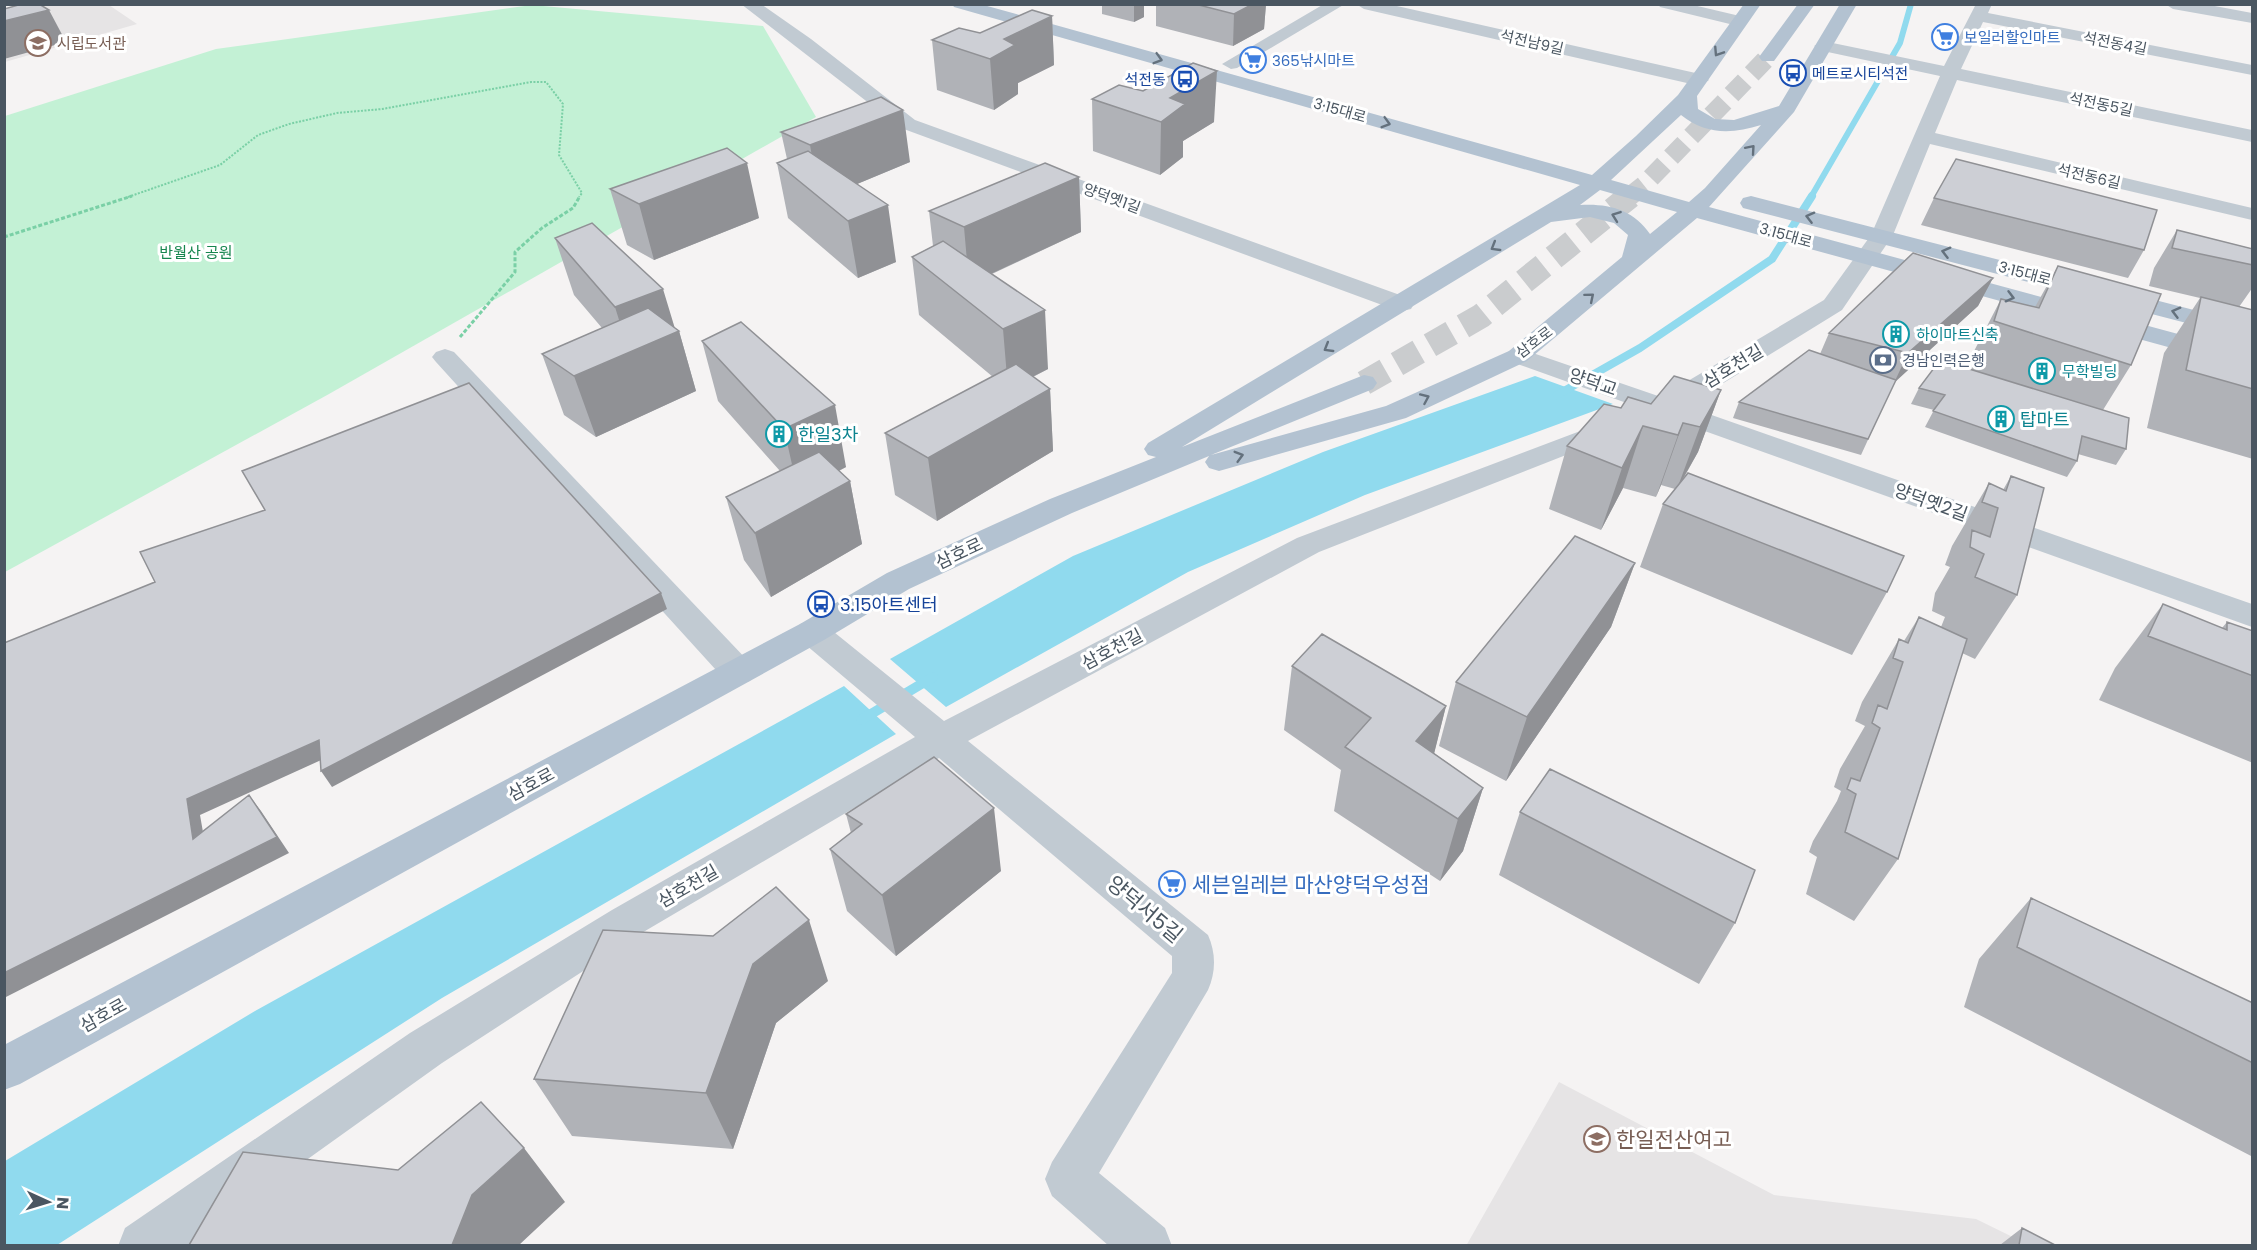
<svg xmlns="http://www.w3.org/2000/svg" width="2257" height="1250" font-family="Poppins,'Noto Sans KR',sans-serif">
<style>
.education{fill:#e6e4e5}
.green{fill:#c3f1d5}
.water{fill:#90daee}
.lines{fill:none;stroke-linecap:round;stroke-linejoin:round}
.stream-far2{stroke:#90daee;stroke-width:6}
.stream-far1{stroke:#90daee;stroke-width:8}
.stream{stroke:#90daee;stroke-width:10}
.major-tunnel-far1{stroke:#caccce;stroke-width:19;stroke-dasharray:19 10;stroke-linecap:butt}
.major-tunnel{stroke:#caccce;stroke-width:25;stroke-dasharray:25 13;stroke-linecap:butt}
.path-far1{stroke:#7ad0a6;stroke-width:2;stroke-dasharray:2 1.5;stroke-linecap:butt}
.path{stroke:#7ad0a6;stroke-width:3;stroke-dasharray:4 2;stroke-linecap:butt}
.minor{fill:#c1cad2;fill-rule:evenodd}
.major{fill:#b3c2d1;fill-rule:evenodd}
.wall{fill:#b0b2b7}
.shaded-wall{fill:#909195}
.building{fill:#cdcfd5;stroke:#909195;stroke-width:1.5}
.oneway{stroke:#64717d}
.labels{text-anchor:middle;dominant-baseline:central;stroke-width:6;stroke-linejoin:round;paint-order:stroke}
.far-shop-label{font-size:15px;fill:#366cbe;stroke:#fff;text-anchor:start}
.far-street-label{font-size:15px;fill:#4a5661;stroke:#fff}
.far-education-label{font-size:15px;fill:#785e54;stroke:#fff;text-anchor:start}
.far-transit-label{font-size:15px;fill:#164399;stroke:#fff;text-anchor:start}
.far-park-label{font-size:15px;fill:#17864f;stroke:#fff}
.far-culture-label{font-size:15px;fill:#0d838f;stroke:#fff;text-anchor:start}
.far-service-label{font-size:15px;fill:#4e5e75;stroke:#fff;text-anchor:start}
.street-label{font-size:18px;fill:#4a5661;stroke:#fff}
.culture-label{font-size:18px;fill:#0d838f;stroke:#fff;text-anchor:start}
.transit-label{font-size:18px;fill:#164399;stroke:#fff;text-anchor:start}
.near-shop-label{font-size:21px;fill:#366cbe;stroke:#fff;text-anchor:start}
.near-street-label{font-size:21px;fill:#4a5661;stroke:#fff}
.near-education-label{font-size:21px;fill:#785e54;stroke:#fff;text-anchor:start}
</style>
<rect width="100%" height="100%" fill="#f5f3f3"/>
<!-- education -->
<path class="education" d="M48 5H109L137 24 5 62 4 16Z
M1559 1082 1774 1195 1976 1219 2029 1245 1466 1246Z"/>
<!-- green -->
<path class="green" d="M532 5 763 26 816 117 329 394 5 572V116L216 49Z"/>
<!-- water -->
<path class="water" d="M1535 376 1613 404 1365 495 1188 572 946 707 890 659 1073 556 1323 452Z
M844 686 896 734 442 998 57 1245H5V1161L255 1011Z"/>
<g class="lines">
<!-- stream-far2 -->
<path class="stream-far2" d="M1811 197 1900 43 1911 4"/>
<!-- stream-far1 -->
<path class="stream-far1" d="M1557 395 1640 348 1772 259 1812 196"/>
<!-- stream -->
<path class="stream" d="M861 720 933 677"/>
<!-- major-tunnel-far1 -->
<path class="major-tunnel-far1" d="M1629 197 1644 185 1768 57"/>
<!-- major-tunnel -->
<path class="major-tunnel" d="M1364 383 1481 316 1630 196"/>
<!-- path-far1 -->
<path class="path-far1" d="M128 197 220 165 258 135 289 124 337 113 382 109 531 82H546L563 104 559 155 582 193 579 197"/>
<!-- path -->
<path class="path" d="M4 237 132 196
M460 337 515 272V252L542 228 573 208 580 196"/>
<!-- minor -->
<path class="minor" d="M741 4H761L811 39 915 120 1411 299 1414 304 1411 309 1402 311 1393 309 901 128Z
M1324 4H1345L1237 68 1231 69 1222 64Z
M1356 4H1388L1700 74 1709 80 1700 86 1364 9Z
M1658 4H1689L1744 17 1746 21 1738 26 1660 7Z
M1976 4H1992L1988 13 2252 65V75L1983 22 1961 69 2252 130V142L1957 80 1935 133 2252 208V220L1930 144 1893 235 1842 310 1686 406 2252 604V627L1509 361 1505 356 1509 351 1518 348 1527 351 1661 397 1824 300 1871 235 1940 76 1823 51 1814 46 1823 41 1944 66Z
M2165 4H2204L2252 13V23L2173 9Z
M445 349 454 352 750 663 755 672 750 681 738 684 726 681 436 362 432 357 436 352Z
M1612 419 1622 421 1626 427 1622 433 1319 552 968 741 1208 935C1216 953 1216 972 1208 990L1099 1173 1165 1228 1172 1246H1109L1052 1196 1045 1179 1052 1162 1172 973V956L939 758 640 934 442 1063 186 1246H118L125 1228 410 1033 612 910 915 737 800 640 795 632 800 624 812 620 824 624 944 721 1297 538Z"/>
<!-- major -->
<path class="major" d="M952 4H980L1592 175 1636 136 1678 95 1744 4H1761L1697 96 1698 109 1715 119 1734 120 1779 106 1840 4H1857L1794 112 1709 207 2252 354V370L1697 218 1527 361 1406 418 1219 471 1209 468 1205 462 1209 456 1072 513 909 589 824 640 20 1084 4 1090V1045L800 624 887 573 1050 499 1156 457 1148 455 1144 449 1148 443 1580 185 954 7ZM1681 115C1706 135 1732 134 1761 125L1705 188 1689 202 1611 180ZM1600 190 1677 212 1650 234C1634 210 1608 203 1580 205ZM1590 217 1614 223 1628 235 1622 257 1509 351 1386 406 1211 455 1373 389 1377 383 1373 377 1364 375 1182 447 1551 222Z
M1798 4H1815L1774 61H1762L1759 57Z
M1751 196 2252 325V340L1743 208 1740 203 1743 198Z"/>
</g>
<!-- wall -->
<path class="wall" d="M1102 4H1144V17L1134 22 1102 14Z
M1156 4H1266L1264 29 1233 46 1156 26Z
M1052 16 1054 65 1018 83V94L994 110 937 90 932 40 980 33Z
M1143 91 1214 122 1183 141V157L1160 175 1093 151 1092 99Z
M781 132 910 162 857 184 896 262 858 278 788 218 777 163 787 159Z
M1079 177 1081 232 992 274 1048 369 1033 377 1050 389 1053 451 937 521 895 495 885 433 993 377 919 315 912 257 933 246 929 211Z
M610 189 759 218 654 260 627 245Z
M1934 198 2144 250 2128 278 1921 225Z
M2177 230 2253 249V287L2239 307 2253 310V459L2147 428 2164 353 2200 298 2149 286 2154 268Z
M555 238 679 331 696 391 596 437 564 415 542 354 602 328 574 295Z
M2058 266 2131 365 2103 410 2126 449 2116 465 2078 454 2077 461 2067 477 1925 427 1934 410 1911 404 1919 388 1967 369 1972 355 2001 299 2035 307Z
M1993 278 1978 306 1895 381 1861 455 1733 418 1739 402 1820 354 1829 333Z
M702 341 846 467 839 471 850 481 862 544 771 597 744 560 726 497 780 471 718 401Z
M1721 390 1698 452 1682 481 1887 592 1852 655 1640 567 1663 504 1675 489 1661 485 1656 497 1623 488 1601 530 1549 509 1567 446 1621 408 1651 404Z
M2011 476 2017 595 1975 659 1962 653 1898 859 1854 921 1806 894 1817 857 1809 852 1813 841 1837 801 1841 791 1834 787 1840 769 1865 726 1855 721 1862 702 1899 639 1904 641 1919 617 1941 627 1945 617 1932 611 1935 593 1950 567 1945 565 1952 546 1989 483 2003 490Z
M1635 563 1611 627 1506 781 1439 746 1456 682Z
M2163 604 2222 628 2227 622 2253 640V763L2099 700 2115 668Z
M1292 666 1446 706 1434 753 1483 788 1463 851 1440 881 1334 811 1341 770 1284 730Z
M1520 812 1735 923 1699 984 1499 875Z
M846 814 1001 871 896 956 847 911 830 849 851 833Z
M2031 898 2253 1003V1157L1964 1007 1979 959Z
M828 981 776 1023 733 1149 572 1136 534 1079Z
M2022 1228 2055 1245H2000Z"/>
<!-- shaded-wall -->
<path class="shaded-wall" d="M1134 4H1144V17L1134 22Z
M1253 4H1266L1264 29 1233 46 1234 14Z
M49 10 66 42 4 59V21Z
M1052 16 1054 65 1018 83V94L994 110 990 59 1004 39Z
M1217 71 1214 122 1183 141V157L1160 175 1161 122 1170 98Z
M903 110 910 162 821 199 819 197 810 145Z
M747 163 759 218 654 260 639 204Z
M1079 177 1081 232 969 284 964 227Z
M888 205 896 262 858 278 848 221Z
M1993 278 1978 306 1894 383 1908 353Z
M663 289 676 332 679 331 696 391 596 437 574 376 629 352 615 307Z
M1045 310 1048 369 1008 389 1003 329Z
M1050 389 1053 451 937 521 928 458Z
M1721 390 1698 452 1677 489 1700 427Z
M835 405 846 467 798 491 784 429Z
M1683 423 1661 485 1656 497 1678 435Z
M1643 426 1623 488 1601 530 1622 468Z
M850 481 862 544 771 597 755 533Z
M1635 563 1611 627 1506 781 1527 717Z
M661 593 667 609 332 787 321 771Z
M1446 706 1430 770 1416 741Z
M319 740 330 756 200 815 207 855 193 839 187 799Z
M1483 788 1463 851 1440 881 1458 819Z
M249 795 261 811 289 853 4 998V973L277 837Z
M994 808 1001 871 896 956 882 895Z
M809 920 828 981 776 1023 733 1149 706 1093 753 964Z
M524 1148 565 1202 519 1245H452L472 1195Z"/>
<!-- building -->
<path class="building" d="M22 4H39L49 10 4 21V9Z
M1195 4H1253L1234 14Z
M1032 10 1052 16 1004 39 1015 45 990 59 932 40 959 28 980 33Z
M1193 63 1217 71 1170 98 1185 104 1161 122 1092 99 1119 85 1143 91Z
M881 97 903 110 810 145 781 132Z
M727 148 747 163 639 204 610 189Z
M808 151 888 205 848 221 777 163Z
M1956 159 2157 210 2144 250 1934 198Z
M1045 163 1079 177 964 227 929 211Z
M592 223 663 289 615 307 555 238Z
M2177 230 2253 249V265L2172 248Z
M943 241 1045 310 1003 329 912 257Z
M1913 253 1993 278 1908 353 1829 333Z
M2058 266 2161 294 2131 365 1994 321 2001 299 2039 308Z
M2201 297 2253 310V389L2186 370Z
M648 308 679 331 574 376 542 354Z
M741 322 835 405 784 429 702 341Z
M1809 350 1896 380 1868 439 1739 402Z
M1940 360 2129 418 2126 449 2082 436 2077 461 1933 411 1945 395 1919 388Z
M1016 364 1050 389 928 458 885 433Z
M1674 376 1721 390 1700 427 1683 423 1678 435 1643 426 1622 468 1567 446 1604 404 1621 408 1628 397 1651 404Z
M469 383 661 593 321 771 319 740 187 799 193 839 249 795 277 837 4 973V643L155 582 140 552 265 510 242 471Z
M819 452 850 481 755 533 726 497Z
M1688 473 1904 556 1887 592 1663 504Z
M2011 476 2044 488 2017 595 1975 577 1984 554 1970 547 1972 530 1990 537 1998 508 1982 502 1989 483 2006 491Z
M1575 536 1635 563 1527 717 1456 682Z
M2163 604 2227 630V622L2253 631V676L2148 636Z
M1919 617 1967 639 1898 859 1845 832 1856 794 1847 789 1851 778 1860 781 1880 728 1872 723 1878 705 1887 709 1903 662 1893 658 1899 639 1908 643Z
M1322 634 1446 706 1416 741 1483 788 1458 819 1345 747 1371 718 1292 666Z
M934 757 994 808 882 895 830 849 862 824 846 814Z
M1550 769 1755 870 1735 923 1520 812Z
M776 887 809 920 753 964 706 1093 534 1079 603 930 713 936Z
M2031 898 2253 1003V1063L2017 947Z
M481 1102 524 1148 472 1195 452 1245H189L243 1152 398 1170Z
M2022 1228 2055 1245H2019Z"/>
<!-- one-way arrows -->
<defs><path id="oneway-chevron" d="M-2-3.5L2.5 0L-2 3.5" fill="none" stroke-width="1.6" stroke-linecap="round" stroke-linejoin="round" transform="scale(1.5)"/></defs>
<g class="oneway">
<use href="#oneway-chevron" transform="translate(1718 52) rotate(123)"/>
<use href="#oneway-chevron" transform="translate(1158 59) rotate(16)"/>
<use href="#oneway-chevron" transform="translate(1386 123) rotate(16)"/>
<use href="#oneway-chevron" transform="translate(1751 149) rotate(-49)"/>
<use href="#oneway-chevron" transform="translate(1616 216) rotate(-160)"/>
<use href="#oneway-chevron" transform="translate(1810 217) rotate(-166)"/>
<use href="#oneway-chevron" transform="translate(1495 247) rotate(149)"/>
<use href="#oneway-chevron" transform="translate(1946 252) rotate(-165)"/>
<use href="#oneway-chevron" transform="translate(1590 297) rotate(-40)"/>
<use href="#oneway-chevron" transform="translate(2010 297) rotate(15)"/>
<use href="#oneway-chevron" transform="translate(2176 312) rotate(-165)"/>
<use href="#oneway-chevron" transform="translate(1328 348) rotate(149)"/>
<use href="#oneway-chevron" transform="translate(1425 398) rotate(-24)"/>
<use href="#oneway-chevron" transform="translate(1239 456) rotate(-16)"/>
</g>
<!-- icons -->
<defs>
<symbol id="supermarket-ring" viewBox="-11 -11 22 22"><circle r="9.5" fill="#fff" stroke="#3f7fe0" stroke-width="1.5"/><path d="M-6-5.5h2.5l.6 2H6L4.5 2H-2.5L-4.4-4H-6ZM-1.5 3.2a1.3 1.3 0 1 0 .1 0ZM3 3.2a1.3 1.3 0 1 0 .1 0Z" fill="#3f7fe0"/></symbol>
<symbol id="school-ring" viewBox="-11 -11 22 22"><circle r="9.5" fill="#fff" stroke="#8d6e63" stroke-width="1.5"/><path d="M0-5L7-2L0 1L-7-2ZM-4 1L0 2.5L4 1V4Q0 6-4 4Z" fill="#8d6e63"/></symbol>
<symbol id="bus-ring" viewBox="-11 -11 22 22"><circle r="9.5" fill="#fff" stroke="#1a4fb4" stroke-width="1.5"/><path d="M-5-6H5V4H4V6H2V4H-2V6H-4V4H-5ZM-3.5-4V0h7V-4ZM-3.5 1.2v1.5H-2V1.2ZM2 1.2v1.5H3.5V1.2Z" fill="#1a4fb4"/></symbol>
<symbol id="building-ring" viewBox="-11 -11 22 22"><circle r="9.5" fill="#fff" stroke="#0f9aa8" stroke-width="1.5"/><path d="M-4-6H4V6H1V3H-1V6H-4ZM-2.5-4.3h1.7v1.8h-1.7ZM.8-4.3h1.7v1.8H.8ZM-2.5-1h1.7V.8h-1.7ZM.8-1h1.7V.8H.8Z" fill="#0f9aa8"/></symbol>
<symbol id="bank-ring" viewBox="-11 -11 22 22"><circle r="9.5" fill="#fff" stroke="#5c6f8a" stroke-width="1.5"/><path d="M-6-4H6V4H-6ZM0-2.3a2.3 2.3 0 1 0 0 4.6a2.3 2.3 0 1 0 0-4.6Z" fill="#5c6f8a"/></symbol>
</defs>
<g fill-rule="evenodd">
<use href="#supermarket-ring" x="1930" y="22" width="30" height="30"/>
<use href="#school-ring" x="23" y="28" width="30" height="30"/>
<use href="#supermarket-ring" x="1238" y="45" width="30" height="30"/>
<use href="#bus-ring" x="1778" y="58" width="30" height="30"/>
<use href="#bus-ring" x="1170" y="64" width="30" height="30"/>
<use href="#building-ring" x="1881" y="319" width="30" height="30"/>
<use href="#bank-ring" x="1868" y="345" width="30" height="30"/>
<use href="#building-ring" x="2027" y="356" width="30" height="30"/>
<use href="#building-ring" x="1986" y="404" width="30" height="30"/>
<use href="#building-ring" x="764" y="419" width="30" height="30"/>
<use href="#bus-ring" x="806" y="589" width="30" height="30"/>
<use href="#supermarket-ring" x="1157" y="869" width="30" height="30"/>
<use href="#school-ring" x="1582" y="1124" width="30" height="30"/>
</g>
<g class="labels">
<!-- far-shop labels -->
<g class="far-shop-label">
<text x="1964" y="37">보일러할인마트</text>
<text x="1272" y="60">365낚시마트</text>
</g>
<!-- far-street labels -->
<g class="far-street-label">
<text transform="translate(1532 42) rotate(13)">석전남9길</text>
<text transform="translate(2115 43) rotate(11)">석전동4길</text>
<text transform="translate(2101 104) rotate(12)">석전동5길</text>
<text transform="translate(1340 110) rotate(16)">3·15대로</text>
<text transform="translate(2089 176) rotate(13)">석전동6길</text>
<text transform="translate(1112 198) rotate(20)">양덕옛1길</text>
<text transform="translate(1786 235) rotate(16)">3.15대로</text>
<text transform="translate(2025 273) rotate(15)">3·15대로</text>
<text transform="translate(1534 342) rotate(-37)">삼호로</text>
</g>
<!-- far-education labels -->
<g class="far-education-label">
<text x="57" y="43">시립도서관</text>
</g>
<!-- far-transit labels -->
<g class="far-transit-label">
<text x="1812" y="73">메트로시티석전</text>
<text x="1166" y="79" text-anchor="end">석전동</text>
</g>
<!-- far-park labels -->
<g class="far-park-label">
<text x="196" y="252">반월산 공원</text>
</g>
<!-- far-culture labels -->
<g class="far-culture-label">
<text x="1916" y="334">하이마트신축</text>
<text x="2062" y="371">무학빌딩</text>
</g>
<!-- far-service labels -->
<g class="far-service-label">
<text x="1902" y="360">경남인력은행</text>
</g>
<!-- street labels -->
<g class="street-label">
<text transform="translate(1733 366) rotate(-31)">삼호천길</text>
<text transform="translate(1593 382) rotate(19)">양덕교</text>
<text transform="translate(1931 502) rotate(20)">양덕옛2길</text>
<text transform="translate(959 553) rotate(-25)">삼호로</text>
<text transform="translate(1112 649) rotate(-28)">삼호천길</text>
<text transform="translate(531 784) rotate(-28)">삼호로</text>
<text transform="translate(688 886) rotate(-30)">삼호천길</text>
<text transform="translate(103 1015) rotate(-29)">삼호로</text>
</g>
<!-- culture labels -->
<g class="culture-label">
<text x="2020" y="419">탑마트</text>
<text x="798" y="434">한일3차</text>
</g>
<!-- transit labels -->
<g class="transit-label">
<text x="840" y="604">3.15아트센터</text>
</g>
<!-- near-shop labels -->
<g class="near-shop-label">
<text x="1192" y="884">세븐일레븐 마산양덕우성점</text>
</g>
<!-- near-street labels -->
<g class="near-street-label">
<text transform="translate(1145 909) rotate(40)">양덕서5길</text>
</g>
<!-- near-education labels -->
<g class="near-education-label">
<text x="1616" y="1139">한일전산여고</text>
</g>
</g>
<!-- border -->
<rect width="2257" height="1250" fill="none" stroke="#4a5661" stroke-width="12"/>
<!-- north arrow -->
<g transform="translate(48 1202) rotate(94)" stroke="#ffffff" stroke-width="4.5" paint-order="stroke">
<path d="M0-4.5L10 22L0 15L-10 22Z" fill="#4a5661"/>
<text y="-9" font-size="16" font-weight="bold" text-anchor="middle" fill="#4a5661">N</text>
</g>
</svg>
